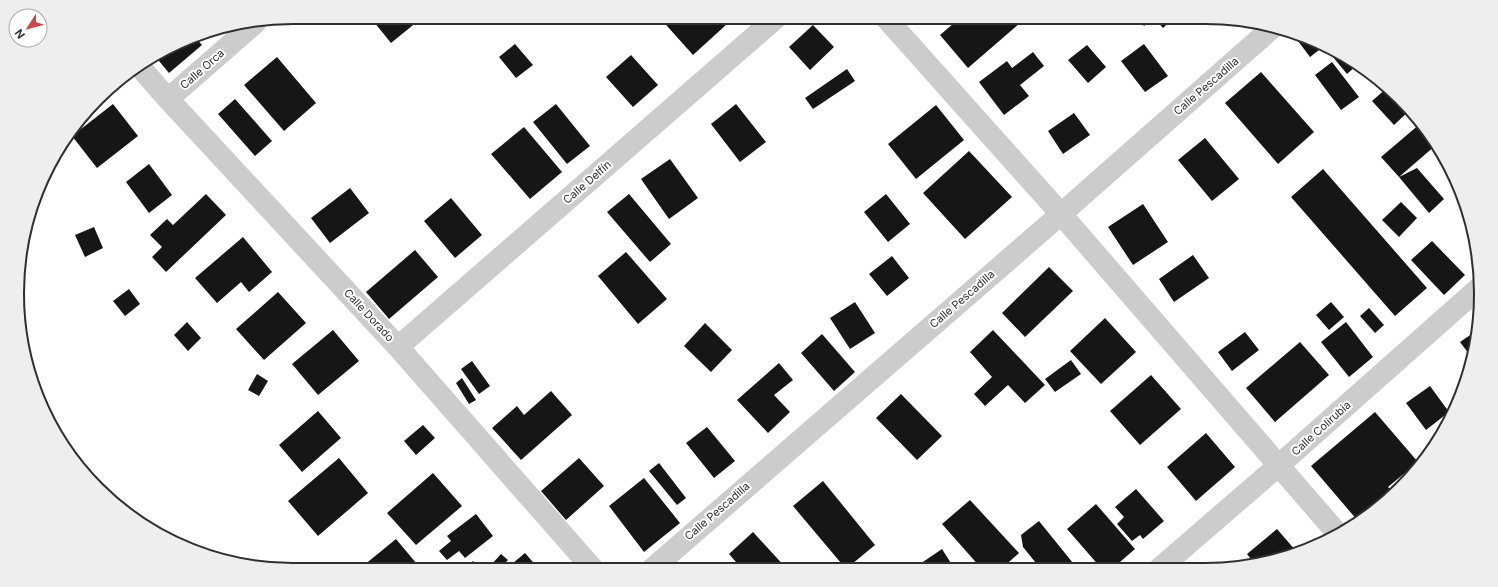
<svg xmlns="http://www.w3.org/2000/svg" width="1498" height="587" font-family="Inter,sans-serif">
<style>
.building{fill:#161616}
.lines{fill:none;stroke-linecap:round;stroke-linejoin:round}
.street{stroke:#ccc;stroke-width:22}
.labels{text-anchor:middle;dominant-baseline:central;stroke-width:4;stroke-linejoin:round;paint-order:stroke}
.street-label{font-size:11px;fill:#2f2f2f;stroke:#fff}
.rim{fill:none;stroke:#2f2f2f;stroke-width:2}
</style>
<rect width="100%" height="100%" fill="#fff"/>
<!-- building -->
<path class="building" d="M370 17H423L391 43Z
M659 17H721L727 24 693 55Z
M961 17H1013L1019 24 968 68 940 35Z
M1136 17H1175L1163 28 1153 17 1144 26Z
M813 25 834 47 810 70 789 47Z
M1298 34 1312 40 1319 50 1310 57 1295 37Z
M194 36 202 45 169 73 154 55Z
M515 44 533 65 516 78 499 57Z
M1144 44 1168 76 1145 92 1121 61Z
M1087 45 1106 67 1088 83 1068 60Z
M1323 45 1343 54 1357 65 1347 74Z
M1033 52 1044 66 1020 85 1029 96 1004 115 979 82 1007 61 1012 68Z
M631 55 658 85 633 107 606 77Z
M277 57 316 103 284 131 244 85Z
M1332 62 1359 97 1341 110 1315 75Z
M847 69 855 81 813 109 805 98Z
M1261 72 1314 132 1278 164 1225 103Z
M1388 87 1410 110 1394 125 1372 101Z
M235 99 272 141 255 156 218 114Z
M113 104 138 136 97 168 72 136Z
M556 104 590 146 567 164 533 122Z
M736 104 766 142 740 162 711 124Z
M936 105 964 140 916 179 888 144Z
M1074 113 1090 135 1063 154 1048 131Z
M1421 123 1436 145 1399 177 1417 168 1444 199 1429 213 1399 177 1381 157Z
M524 127 562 172 530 199 491 154Z
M1205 138 1239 179 1212 201 1178 160Z
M969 151 1012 197 965 239 923 193Z
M670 159 698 198 669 219 641 179Z
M149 164 172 195 149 213 126 182Z
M1323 169 1427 288 1395 316 1291 197Z
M350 188 369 213 330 243 311 218Z
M206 194 226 215 166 272 152 257 162 247 150 235 167 219 173 225Z
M629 194 671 244 650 262 607 212Z
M886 194 910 224 888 242 864 212Z
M451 198 482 235 455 258 424 221Z
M1401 202 1417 218 1399 237 1382 220Z
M1143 204 1168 242 1133 265 1108 227Z
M94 227 103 248 85 257 75 235Z
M243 237 272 272 249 292 241 282 217 303 195 278Z
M1432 241 1465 275 1444 295 1411 260Z
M415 250 438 277 389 319 366 292Z
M626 252 667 299 638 324 598 276Z
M1193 255 1209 278 1174 302 1159 279Z
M892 256 909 278 887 296 869 274Z
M1049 267 1073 291 1025 337 1002 313Z
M129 289 140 304 125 316 113 301Z
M278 292 306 323 264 360 236 329Z
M855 302 875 333 850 349 830 318Z
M1331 302 1344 317 1329 330 1316 315Z
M1369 308 1384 325 1375 333 1360 316Z
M1105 318 1136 352 1101 384 1070 351Z
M187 322 201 338 188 351 174 335Z
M1346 322 1373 357 1349 377 1321 342Z
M705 323 732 350 711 372 684 346Z
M1479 329 1472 358 1460 342Z
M333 330 359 361 318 395 292 364Z
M993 330 1045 385 1025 403 1008 385 985 406 974 394 992 377 970 352Z
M1245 332 1259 350 1232 371 1218 352Z
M822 334 855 372 834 391 801 353Z
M1300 342 1329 375 1275 422 1246 388Z
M1071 360 1081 374 1055 392 1045 379Z
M472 361 490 386 479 394 461 369Z
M779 363 793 380 774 395 790 412 768 433 737 400Z
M257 374 268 381 259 396 248 390Z
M1151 375 1181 409 1140 445 1110 411Z
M462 378 476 400 469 404 456 383Z
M1430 386 1449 412 1426 430 1406 403Z
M551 391 572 415 521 460 492 428 517 406 524 415Z
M901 394 942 436 917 460 876 418Z
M318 411 341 438 302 472 279 445Z
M1375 412 1418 462 1388 487 1394 493 1387 502 1358 521 1311 466Z
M423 425 435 438 416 455 404 441Z
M707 427 735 461 714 478 686 443Z
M1206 433 1235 467 1196 501 1167 467Z
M339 458 368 493 318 536 288 501Z
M579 458 604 486 566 520 541 491Z
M659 463 686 498 677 505 649 471Z
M433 473 462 506 416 545 387 513Z
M644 478 680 523 644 552 609 506Z
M823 481 875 545 846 569 793 506Z
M1136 489 1164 521 1143 539 1140 535 1132 541 1117 524 1124 517 1115 507Z
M970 500 1019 553 1002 568H981L942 524Z
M1096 504 1135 549 1113 568H1101L1067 529Z
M476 514 493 536 465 558 459 551 447 560 439 551 451 541 447 536Z
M1039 521 1077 568H1040L1023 547 1021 535Z
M1277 529 1296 551 1254 563 1247 554Z
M753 532 787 569H742L729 554Z
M396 539 422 570H358Z
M942 549 954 568H914Z
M525 553 539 569H506Z
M501 554 508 560 499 569H494L490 566Z
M473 561 480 570H463Z"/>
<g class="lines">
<!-- street -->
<path class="street" d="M885 17 1061 214 1338 534
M139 66 168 99 398 347 593 569
M168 99 255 23
M398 347 777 17
M1160 568 1278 466 1480 287
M652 569 1061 214 1272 28"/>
</g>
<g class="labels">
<!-- street labels -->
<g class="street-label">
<text transform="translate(202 69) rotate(-41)">Calle Orca</text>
<text transform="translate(1206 86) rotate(-41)">Calle Pescadilla</text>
<text transform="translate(587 182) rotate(-41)">Calle Delfín</text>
<text transform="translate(962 299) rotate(-41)">Calle Pescadilla</text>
<text transform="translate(369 315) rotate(47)">Calle Dorado</text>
<text transform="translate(1321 428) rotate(-42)">Calle Colirubia</text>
<text transform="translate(717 511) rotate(-41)">Calle Pescadilla</text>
</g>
</g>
<!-- crop -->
<path d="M0 0H1498V587H0ZM293 24H1205A269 269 0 0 1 1474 293V294A269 269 0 0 1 1205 563H293A269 269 0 0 1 24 294V293A269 269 0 0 1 293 24Z" fill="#eee" fill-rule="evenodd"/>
<path class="rim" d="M293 24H1205A269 269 0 0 1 1474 293V294A269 269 0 0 1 1205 563H293A269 269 0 0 1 24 294V293A269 269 0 0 1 293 24Z"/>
<!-- north arrow -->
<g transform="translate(28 28) rotate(234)"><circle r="19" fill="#ffffff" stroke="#acacac"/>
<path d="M0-3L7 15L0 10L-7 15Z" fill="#d04646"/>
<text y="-6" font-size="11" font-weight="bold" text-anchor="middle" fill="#2f2f2f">N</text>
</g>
</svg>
